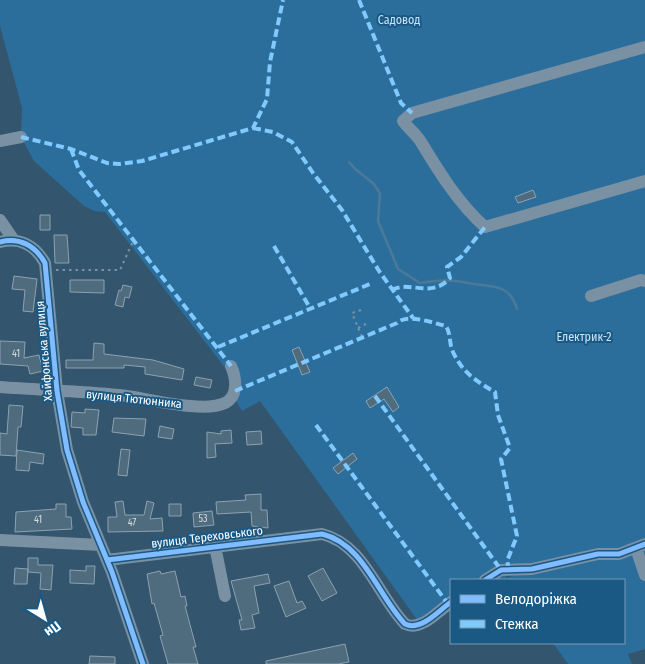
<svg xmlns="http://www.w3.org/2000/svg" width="645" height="664" font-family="'Fira Sans Condensed',sans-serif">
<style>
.green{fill:#2c6e9b}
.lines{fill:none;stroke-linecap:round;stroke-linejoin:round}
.stream{stroke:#4d7999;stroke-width:2.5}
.building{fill:#4f6b7e;stroke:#8da2b1}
.path{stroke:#7a91a3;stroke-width:2;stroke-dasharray:2.5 4;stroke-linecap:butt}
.minor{stroke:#7a91a3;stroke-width:12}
.quiet{stroke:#80caff;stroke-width:4;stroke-dasharray:8 4;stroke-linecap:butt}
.cycleway-casing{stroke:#1b5985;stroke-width:8}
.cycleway{stroke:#80bcff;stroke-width:5}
.labels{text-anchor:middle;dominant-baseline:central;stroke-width:4;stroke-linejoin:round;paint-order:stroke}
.number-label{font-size:10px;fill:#d3dadf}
.park-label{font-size:12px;fill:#c7e5f8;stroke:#1b5985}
.street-label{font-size:12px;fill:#fff;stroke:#1b5985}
</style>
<rect width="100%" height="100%" fill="#33556d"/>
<!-- green -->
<path class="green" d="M0 0H645V540C600 557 548 563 500 567L507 578 517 574 645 548V649L628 654 632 664H568L553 643H624V580H509L507 578 503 580H451V611L423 628 260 401 242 411 233 396 226 369 105 212 94 211 84 206 34 161 21 137 22 108 0 26Z"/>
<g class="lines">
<!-- stream -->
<path class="stream" d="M349 162 355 169 373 183 380 193 378 221 398 269 420 283C442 279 452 280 474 284 495 287 510 285 517 309"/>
</g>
<!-- building -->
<path class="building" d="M533 190 536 197 518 203 515 197Z
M40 215H50V230H40Z
M54 235H67L69 263H55Z
M14 276 37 279 33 312 23 311 25 290 12 289Z
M70 280H104V293L70 292Z
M123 285 132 287 129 298 125 297 123 307 115 305 119 290 121 291Z
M0 341 25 342 24 358 39 355 43 371 30 374 28 366 0 364Z
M94 343 104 344V354L153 360 184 369 182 380 145 374V367L124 365V368H66V360H93Z
M299 347 310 372 302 375 292 350Z
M196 377 212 380 210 388 194 385Z
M387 387 399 407 393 412 384 399 370 408 366 401Z
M9 405 23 406 21 427H18L16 456 0 455V433L7 434Z
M85 409 99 410 96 435H83V428L71 427 72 412 85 413Z
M114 418 146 419 144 436 112 432Z
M160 426 174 429 172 439 158 437Z
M231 430 232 443 215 444 216 457 207 458V432L221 434V431Z
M261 431 262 444 247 445 246 432Z
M121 449 130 450 127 476 118 475Z
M17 450 44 454 43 464 30 462 29 471 16 470Z
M353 453 357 459 338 474 333 468Z
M261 494V510H267L268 528 252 526 251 512 217 514 216 502 246 500 245 495Z
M123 501 125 515H144L147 501 154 503 150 519 162 518 163 531 108 532V517H117L115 502Z
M56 504H66V517H71L72 529 15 532 16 512 56 509Z
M169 504H181V516H169Z
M212 511 214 525 194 527 193 513Z
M28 558H38V565H53L51 590 40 589 41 573 28 572Z
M86 566H95L94 584 70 583V570L86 571Z
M15 568 28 569 27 584H14Z
M323 568 337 593 322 601 308 576Z
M160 571 161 574 175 571 181 597 185 596 187 606H185L196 647H193L198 664H168L160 636 163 635 154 603 152 604 147 574Z
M268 574 270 583 254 586 259 613 252 615 255 628 241 630 239 620H242L231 581Z
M289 581 297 603 302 601 306 608 286 617 274 586Z
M345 644 349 662 338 664H266V661Z
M90 656 115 657V664H89Z"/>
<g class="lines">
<!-- path -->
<path class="path" d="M56 270H120L134 239
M361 310 352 313 362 337
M358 328 366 324"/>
<!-- minor -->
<path class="minor" d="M645 47 412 113 403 121C408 128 416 134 421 142 439 172 459 204 485 227L645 181
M0 141 21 137
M0 220 13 239
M0 242C19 237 35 245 45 263L57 391 67 450 83 502 112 572 143 664
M591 296 641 280 645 281
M0 387C40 390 79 391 119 395 144 397 202 414 225 403 239 396 236 377 231 366
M0 540 101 545
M215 546 225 596
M636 548 645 575
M107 560 322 534C364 544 378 596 405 624 421 632 439 610 451 602
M485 580 501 570 532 569 598 554H619L645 544"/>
<!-- quiet -->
<path class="quiet" d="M359 0 401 103 412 113
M253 128 273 132 292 142 313 173 342 210 379 271 413 318
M21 137 71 149 107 163 119 164 142 161 253 128 267 99 270 62 283 0
M71 149 79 170 231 366
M274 246 310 308
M392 290C410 280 431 299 450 278L447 267 461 257 485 227
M218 347 370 284
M235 391 397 323C407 313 433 323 446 326 451 334 449 344 453 352 462 372 477 382 495 392L498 415 510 448 501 459 517 536 507 561 509 569
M375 396 501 570
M316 425 448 604"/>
<defs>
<path id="cycleway" d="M0 242C19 237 35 245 45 263L57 391 67 450 83 502 112 572 143 664
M107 560 322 534C364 544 378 596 405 624 421 632 439 610 451 602
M485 580 501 570 532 569 598 554H619L645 544"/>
</defs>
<!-- cycleway casing -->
<use href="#cycleway" class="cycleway-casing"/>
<!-- cycleway -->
<use href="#cycleway" class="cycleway"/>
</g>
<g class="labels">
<!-- number labels -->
<g class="number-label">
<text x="16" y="354">41</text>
<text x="203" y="519">53</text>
<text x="38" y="520">41</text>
<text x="132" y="523">47</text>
</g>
<!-- park labels -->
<g class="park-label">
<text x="399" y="20">Садовод</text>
<text x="584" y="337">Електрик-2</text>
</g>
<!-- street labels -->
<g class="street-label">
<text transform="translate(44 351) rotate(-95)">Хайфонська вулиця</text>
<text transform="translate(134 399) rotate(6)">вулиця Тютюнника</text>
<text transform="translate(207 537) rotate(-7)">вулиця Тереховського</text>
</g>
</g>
<!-- legend -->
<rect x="450" y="579" width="175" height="65" fill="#1b5985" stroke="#769bb6"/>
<rect x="460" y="595" width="25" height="8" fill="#80bcff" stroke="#769bb6"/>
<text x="495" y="604" font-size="15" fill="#ffffff">Велодоріжка</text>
<rect x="460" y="620" width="25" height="8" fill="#80caff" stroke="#769bb6"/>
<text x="495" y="629" font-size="15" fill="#ffffff">Стежка</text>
<!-- north arrow -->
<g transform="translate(45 619) rotate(143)" stroke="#1b5985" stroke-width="4" paint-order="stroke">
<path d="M0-4L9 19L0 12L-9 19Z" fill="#ffffff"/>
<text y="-8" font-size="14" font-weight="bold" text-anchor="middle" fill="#ffffff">Пн</text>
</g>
</svg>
